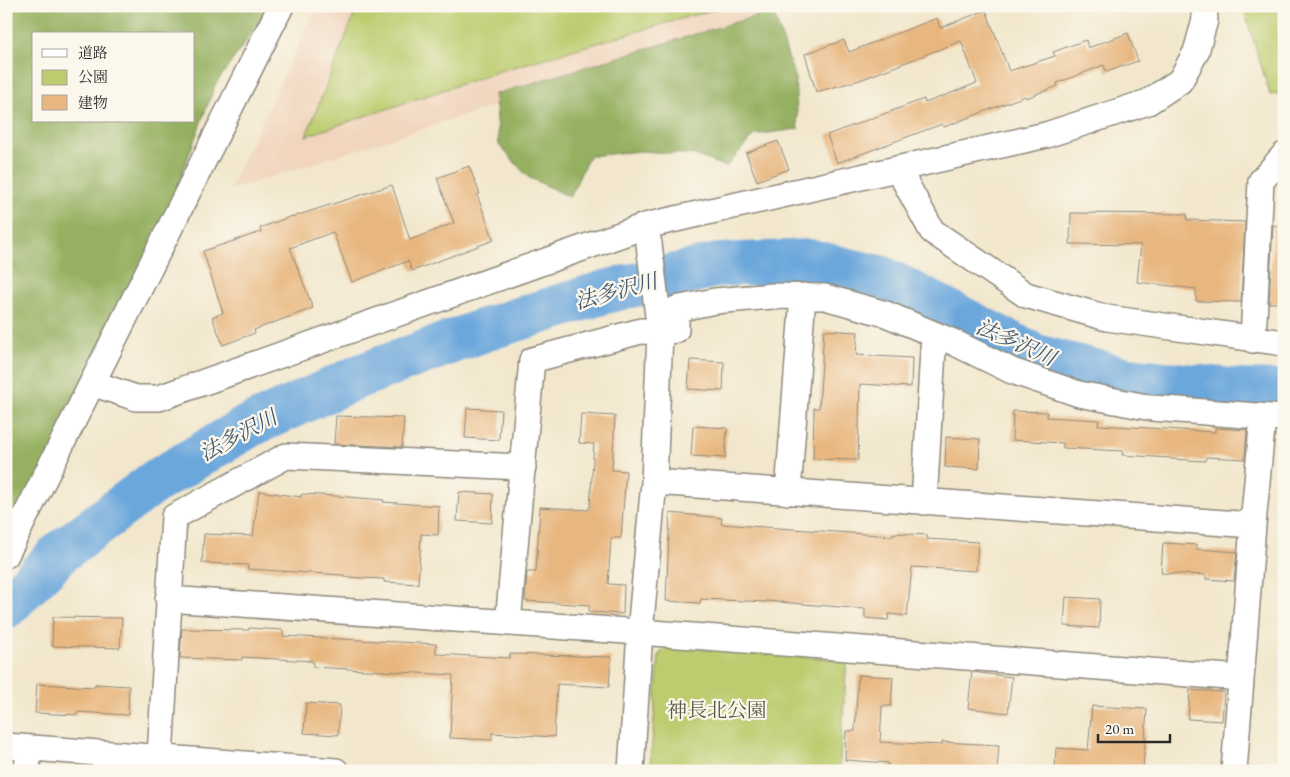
<svg xmlns="http://www.w3.org/2000/svg" width="1290" height="777" font-family="'EB Garamond','Noto Serif JP',serif">
<style>
.built{fill:#f1d5bd}
.green{fill:#bccc6e;stroke:#747c4c}
.forest{fill:#95b061;stroke:#606e46;fill-rule:evenodd}
.lines{fill:none;stroke-linecap:round;stroke-linejoin:round}
.river{stroke:#6ca7dc;stroke-width:44}
.building{fill:#e8b780}
.minor-casing{stroke:#8e897c;stroke-width:28}
.minor{stroke:#fff;stroke-width:25}
.labels{text-anchor:middle;dominant-baseline:central;stroke-width:4.5;stroke-linejoin:round;paint-order:stroke}
.park-label{font-size:20px;fill:#565b3f;stroke:#fbf7ec}
.water-label{font-size:21px;font-style:italic;fill:#425669;stroke:#fbf7ec}
</style>
<rect width="100%" height="100%" fill="#fbf7ec"/>
<filter id="ink" filterUnits="userSpaceOnUse"><feTurbulence type="fractalNoise" baseFrequency=".02" numOctaves="2"/><feDisplacementMap in="SourceGraphic" scale="10" xChannelSelector="R" yChannelSelector="G"/><feConvolveMatrix kernelMatrix="1 2 1 2 8 2 1 2 1" color-interpolation-filters="sRGB"/></filter>
<filter id="wash" filterUnits="userSpaceOnUse"><feTurbulence type="fractalNoise" baseFrequency=".0096" numOctaves="4" result="noise"/><feDisplacementMap in="SourceGraphic" scale="20" xChannelSelector="R" yChannelSelector="G"/><feGaussianBlur stdDeviation="1.12" result="paint"/><feColorMatrix in="noise" values="0 0 0 0 0 0 0 0 0 0 0 0 0 0 0 0 0 1.4 0 .05"/><feComposite in="paint" operator="in"/></filter>
<g filter="url(#wash)">
<rect width="100%" height="100%" fill="#f2e7cc"/>
<!-- built -->
<path class="built" d="M317 6H809L229 190Z"/>
<!-- green -->
<path class="green" d="M358 6H726L500 71 306 136Z
M1243 6H1284V93L1270 95Z
M668 647 847 660 839 771H652L650 768 659 654Z"/>
<!-- forest -->
<path class="forest" d="M6 6H271L215 85 137 294 6 536ZM34 34H194V121H34Z
M773 11 795 78 798 129 754 135 726 167 695 155 641 151 589 156 570 197 528 177 499 145 495 94Z"/>
<g class="lines">
<!-- river -->
<path class="river" d="M6 607 61 552 153 483 249 426 360 376 484 330 605 292 718 265 810 261 883 278 1036 356 1127 379 1240 391 1284 392"/>
</g>
<g id="blocks">
<!-- building -->
<path class="building" d="M986 10 1009 71 1055 56 1053 52 1086 40 1088 48 1128 33 1138 61 1106 72 1104 65 1057 83 1058 86 1026 98 1025 96 944 127 942 124 837 163 827 135 924 99 925 103 977 83 961 41 860 80 816 92 805 54 844 40 849 52 937 18 940 28Z
M778 141 789 169 757 181 746 153Z
M469 166 480 194 477 195 494 240 412 271 408 261 352 282 333 232 290 248 313 308 254 330 255 333 223 345 212 317 223 313 203 251 261 232 260 228 292 216V217L392 185 410 240 454 223 437 178Z
M1071 213 1187 214V220L1245 222 1241 302 1196 301V289L1137 282 1141 245 1070 244Z
M1273 225 1284 227V303H1269Z
M824 330 858 332 856 355 912 358 911 387 860 384 858 460 813 459 814 408H819Z
M690 360 724 362 723 391 688 389Z
M467 408 501 410 499 440 465 438Z
M1013 411 1047 412V417L1099 420 1098 425 1215 432V428L1247 430 1245 459 1206 457 1205 461 1171 459V458L1122 455 1123 451 1063 448V443L1012 440Z
M581 414 615 416 612 470 626 471 621 538H611L608 584 624 585 623 614 589 612V605L525 601 527 572H536L540 507 589 510V507H590L594 444 579 443Z
M336 416 404 418 402 447 334 444Z
M693 426 727 428 725 458 691 456Z
M946 437 980 439 979 469 945 467Z
M259 491 301 497 302 494 336 496 384 500 383 502 439 506 438 535 421 534 418 584 384 582V579L344 577V575L247 569 248 565 202 563 204 534 253 536Z
M459 492 493 494 492 523 457 521Z
M670 513 722 518 721 524 893 536V533L927 535V539L978 542 976 571 912 567 907 616 889 614 888 620 865 618V609L766 601V602L701 599 700 603 666 601Z
M1163 543 1197 545V549L1237 552 1234 581 1206 579V575L1161 573Z
M1066 597 1100 599 1099 628 1064 626Z
M53 617 122 618 120 648 52 646Z
M249 628 283 630V636L436 644V654L510 658V654L611 657 609 687 557 684 554 737 492 733V740L450 738 453 675 313 667V661L242 657V660L180 658 182 629 249 630Z
M972 672 1012 677 1008 713 968 708Z
M858 675 893 677 891 706H882L880 742 942 745V742L999 745 997 771H888V763L845 760 846 731H855Z
M37 684 95 687V684L129 686 128 715 77 712V715L35 713Z
M1190 690 1224 692 1222 721 1188 719Z
M306 703 340 705 338 735 304 733Z
M1092 706 1147 709 1143 771H1055L1056 748 1088 750Z"/>
</g>
</g>
<g filter="url(#ink)">
<use href="#blocks" fill-opacity="0" stroke="#8e897c" stroke-width="1"/>
<g class="lines">
<defs>
<path id="minor" d="M898 169 932 231 1026 295 1107 318 1284 343
M1253 340 1261 181 1284 155
M92 383 136 398H159L645 226 1046 135 1148 102 1180 81 1196 52 1205 20 1204 6
M654 482 1253 525 1234 771
M788 492 803 296
M924 502 934 334
M1253 525 1263 417
M6 555 281 6
M168 599 640 632 1241 678
M508 623 532 360 641 331 660 332 676 330V309L715 301 772 296 825 297 886 314 953 342 1012 371 1079 394 1152 408 1284 418
M6 746 336 771
M160 757 174 517 286 456 523 467
M27 771 29 748
M631 771 640 632 654 482 660 332 649 244 645 226"/>
</defs>
<!-- minor casing -->
<use href="#minor" class="minor-casing"/>
<!-- minor -->
<use href="#minor" class="minor"/>
</g>
</g>
<g class="labels">
<!-- park labels -->
<g class="park-label">
<text x="717" y="710">神長北公園</text>
</g>
<!-- water labels -->
<g class="water-label">
<text transform="translate(616 291) rotate(-15)">法多沢川</text>
<text transform="translate(1016 342) rotate(24)">法多沢川</text>
<text transform="translate(238 435) rotate(-28)">法多沢川</text>
</g>
</g>
<!-- margin -->
<rect width="1290" height="777" fill="none" stroke="#fbf7ec" stroke-width="25"/>
<!-- legend -->
<rect x="32" y="32" width="162" height="90" fill="#fbf7ec" stroke="#a8a59f"/>
<rect x="42" y="49" width="25" height="8" fill="#ffffff" stroke="#a8a59f"/>
<text x="78" y="58" font-size="15" fill="#2b2b2b">道路</text>
<rect x="42" y="70" width="25" height="15" fill="#bccc6e" stroke="#a8a59f"/>
<text x="78" y="82" font-size="15" fill="#2b2b2b">公園</text>
<rect x="42" y="95" width="25" height="15" fill="#e8b780" stroke="#a8a59f"/>
<text x="78" y="108" font-size="15" fill="#2b2b2b">建物</text>
<!-- scale -->
<path d="M1098 734v8h72v-8" fill="none" stroke="#2b2b2b" stroke-width="2.5"/>
<text x="1105" y="734" font-size="15" fill="#2b2b2b" stroke="#fbf7ec" stroke-width="4" paint-order="stroke">20 m</text>
</svg>
